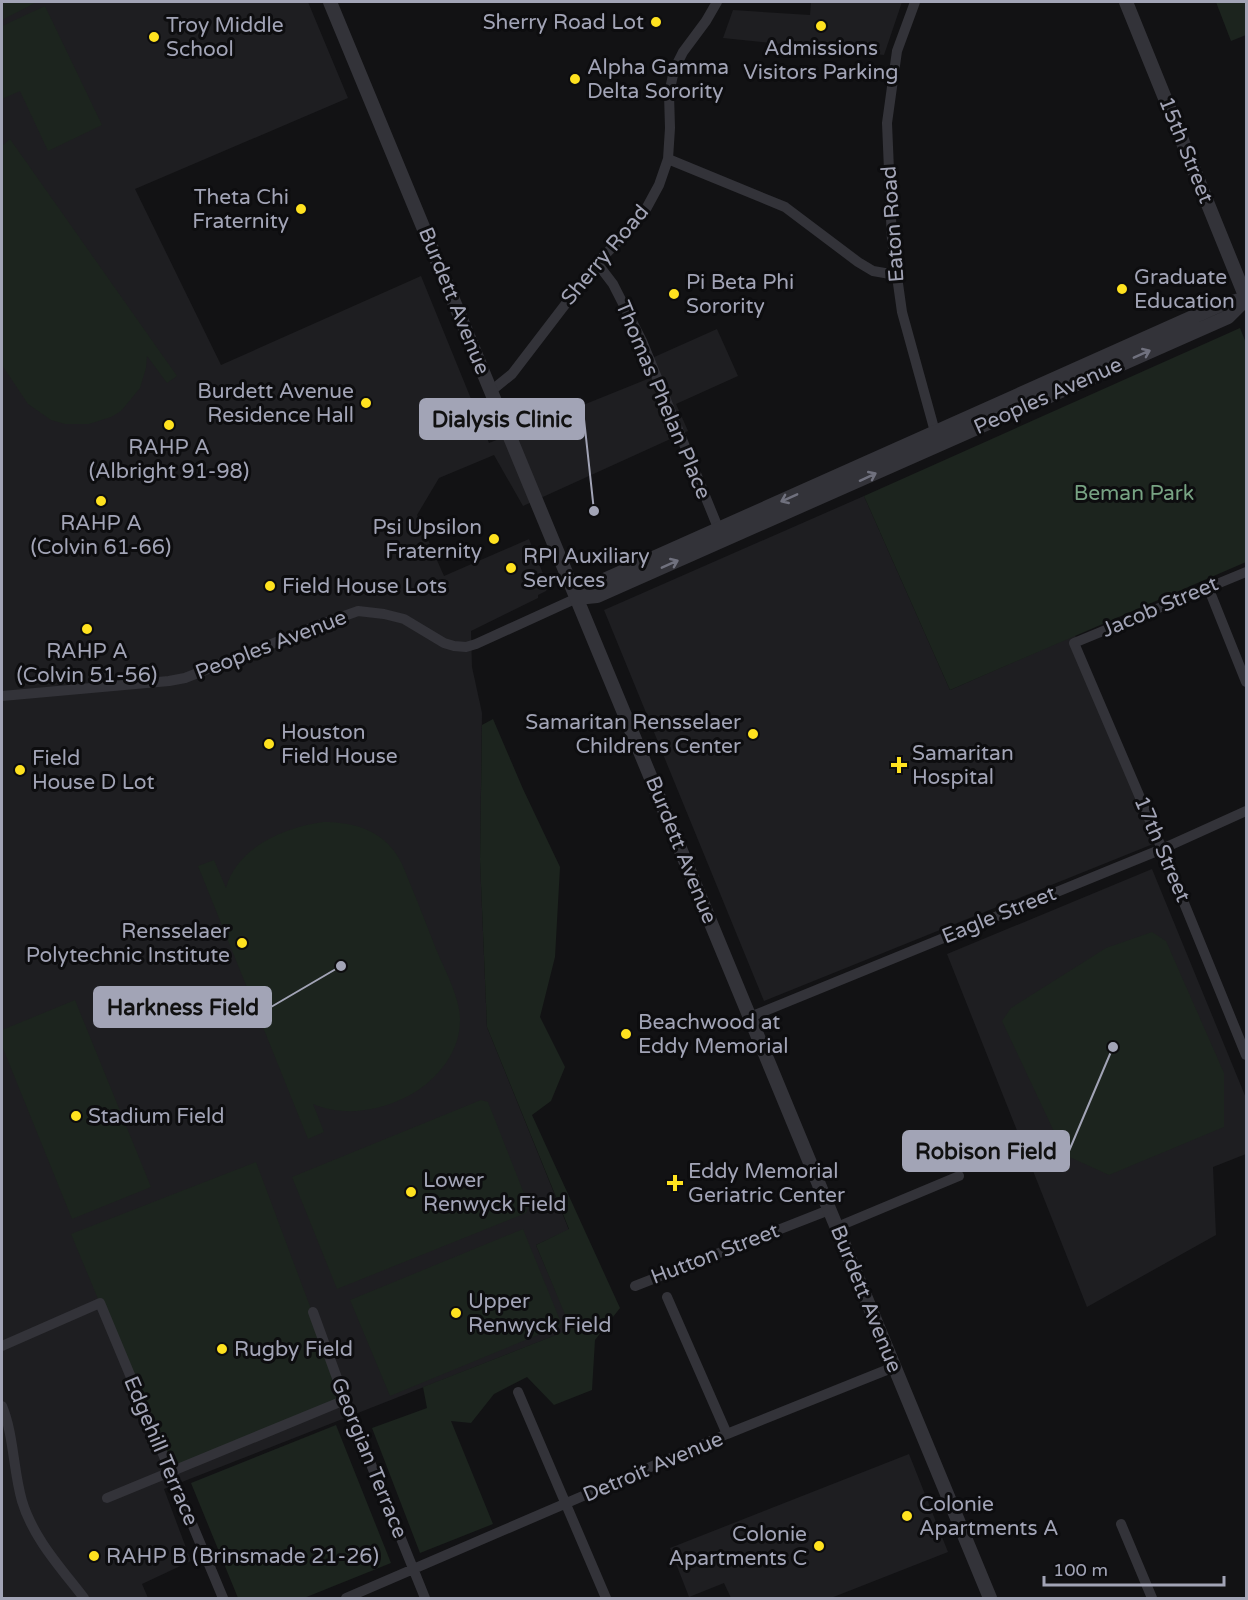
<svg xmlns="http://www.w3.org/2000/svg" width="1248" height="1600" font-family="'Varela Round',sans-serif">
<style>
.built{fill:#1e1e21}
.green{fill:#1c241e}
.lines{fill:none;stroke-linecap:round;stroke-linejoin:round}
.minor{stroke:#333339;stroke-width:10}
.tertiary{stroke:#333339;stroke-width:14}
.oneway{stroke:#70717e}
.poi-dot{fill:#ffe21f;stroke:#0d0d0f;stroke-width:2}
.labels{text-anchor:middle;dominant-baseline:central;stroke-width:6;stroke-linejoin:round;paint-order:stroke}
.poi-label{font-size:21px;fill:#a2a4b6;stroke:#0d0d0f;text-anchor:start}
.street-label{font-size:21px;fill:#a2a4b6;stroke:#0d0d0f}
.park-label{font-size:21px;fill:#77a383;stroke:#0d0d0f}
.leader{fill:none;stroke:#a2a4b6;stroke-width:2}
.callout-dot{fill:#a2a4b6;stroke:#0d0d0f;stroke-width:2}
.callout{fill:#a2a4b6;stroke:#a2a4b6;stroke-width:2}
.callout-label{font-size:22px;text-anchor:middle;font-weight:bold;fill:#111}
</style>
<rect width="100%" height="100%" fill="#121214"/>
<!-- built -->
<path class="built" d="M2 2H308L348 98 135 189 221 365 421 276 489 443 650 378 643 362 717 329 738 376 676 404 688 431 523 506 494 455 439 478 417 515 444 576 529 539 548 586 546 591 538 595V598L471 631 472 667 482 713 480 860 487 1027 569 1230 536 1245 572 1329 164 1489 191 1561 142 1584 148 1598H2Z
M811 2H902L884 55 723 38 733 10 810 15Z
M864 496 950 690 1075 635 1163 840 764 1001 604 610Z
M1152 869 1246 1098V1154L1213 1167 1216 1235 1087 1307 947 954Z
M909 1454 948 1552 831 1598H731L724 1583 689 1597 670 1548Z"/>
<!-- green -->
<path class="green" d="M2 2H37L2 20Z
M1216 2H1246V35L1231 41Z
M45 6 102 125 48 151 20 91 2 99V26Z
M10 139 177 376 167 383 147 356 146 368 140 388 121 411 111 417 89 424H65L51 420 28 404 2 365V144L3 145Z
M1240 328 1246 343V562L950 690 864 496Z
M493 719 523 789 560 867 555 957 540 1017 565 1067 551 1101 532 1115 620 1308 595 1340 592 1390 554 1405 527 1377 494 1394 471 1423 451 1421 493 1524 420 1553 372 1428 427 1408 423 1387 571 1329 536 1245 569 1229 487 1027 480 860 482 725Z
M323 822C357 822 387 832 402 864 414 892 425 921 436 949 444 968 455 988 459 1009 466 1048 436 1084 402 1099 374 1112 342 1116 313 1104L324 1132 308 1139 198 866 214 860 226 888C237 847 285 827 323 822Z
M1152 932 1166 941 1224 1073V1127L1109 1175 1065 1155 1002 1021 1011 1008 1106 948Z
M75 1000 151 1187 72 1219 2 1046V1030Z
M481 1100 488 1102 529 1206 526 1213 337 1289 292 1177Z
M256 1162 345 1400 170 1472 71 1234Z
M523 1229 562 1325 390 1396 350 1300Z
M336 1425 391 1563 304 1598H238L191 1483Z"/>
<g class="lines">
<!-- minor -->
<path class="minor" d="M915 2 897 51 887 123 892 241 902 312 937 439
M668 159 785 207 858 262 873 271 896 275
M597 263 613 284 642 341 721 535
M491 391 512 374 597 263 632 227 646 209 659 185 668 159 670 128 669 94 674 70 683 52 706 21 717 2
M1246 572 1074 643 1162 849 1246 1055
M1208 587 1246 682
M2 696 169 681 185 678 322 624 358 611 384 614 404 619 444 643 454 646 466 647 476 644 577 598
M750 1017 1162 849 1246 811
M837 1227 959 1176
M635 1286 829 1210
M667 1297 727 1434
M313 1312 345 1400 425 1598
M2 1346 100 1303 223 1598
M518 1392 606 1598
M2 1406C14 1435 13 1470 22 1501 33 1538 61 1568 84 1598
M107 1498 345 1400
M1121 1524 1152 1598
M346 1598 727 1434 894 1367"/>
<!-- tertiary -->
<path class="tertiary" d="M330 2 990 1598
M1126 2 1246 298
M577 598 597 596 1228 317 1246 299
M577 598 593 585 1222 304 1244 299"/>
</g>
<!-- one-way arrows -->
<defs><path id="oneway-shaft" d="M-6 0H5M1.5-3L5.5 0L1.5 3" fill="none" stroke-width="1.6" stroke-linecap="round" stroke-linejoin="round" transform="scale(1.5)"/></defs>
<g class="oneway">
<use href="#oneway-shaft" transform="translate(1142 354) rotate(-24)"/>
<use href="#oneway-shaft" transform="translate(868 477) rotate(-25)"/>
<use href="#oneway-shaft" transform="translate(789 498) rotate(156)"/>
<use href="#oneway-shaft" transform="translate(670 564) rotate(-24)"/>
</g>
<!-- markers -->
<g class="poi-dot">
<circle cx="656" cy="22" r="6"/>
<circle cx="821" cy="26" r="6"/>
<circle cx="154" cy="37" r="6"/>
<circle cx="575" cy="79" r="6"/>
<circle cx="301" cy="209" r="6"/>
<circle cx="1122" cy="289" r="6"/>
<circle cx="674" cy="294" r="6"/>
<circle cx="366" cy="403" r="6"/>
<circle cx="169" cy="425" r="6"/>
<circle cx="101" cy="501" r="6"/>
<circle cx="494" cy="539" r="6"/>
<circle cx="511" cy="568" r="6"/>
<circle cx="270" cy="586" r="6"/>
<circle cx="87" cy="629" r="6"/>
<circle cx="753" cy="734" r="6"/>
<circle cx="269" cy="744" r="6"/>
<path d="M896 756h6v6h6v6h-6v6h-6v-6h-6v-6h6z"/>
<circle cx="20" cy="770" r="6"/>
<circle cx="242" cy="943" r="6"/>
<circle cx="626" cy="1034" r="6"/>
<circle cx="76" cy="1116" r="6"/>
<path d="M672 1174h6v6h6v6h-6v6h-6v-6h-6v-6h6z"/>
<circle cx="411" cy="1192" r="6"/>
<circle cx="456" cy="1313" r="6"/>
<circle cx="222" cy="1349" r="6"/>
<circle cx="907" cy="1516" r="6"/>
<circle cx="819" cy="1546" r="6"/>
<circle cx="94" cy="1556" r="6"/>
</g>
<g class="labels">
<!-- poi labels -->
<g class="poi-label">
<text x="644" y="22" text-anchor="end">Sherry Road Lot</text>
<text x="166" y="25">Troy Middle<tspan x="166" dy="24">School</tspan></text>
<text x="821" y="48" text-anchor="middle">Admissions<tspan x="821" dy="24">Visitors Parking</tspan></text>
<text x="587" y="67">Alpha Gamma<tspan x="587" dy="24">Delta Sorority</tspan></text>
<text x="289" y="197" text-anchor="end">Theta Chi<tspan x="289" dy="24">Fraternity</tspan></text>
<text x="1134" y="277">Graduate<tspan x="1134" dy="24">Education</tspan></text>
<text x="686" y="282">Pi Beta Phi<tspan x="686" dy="24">Sorority</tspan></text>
<text x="354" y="391" text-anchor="end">Burdett Avenue<tspan x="354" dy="24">Residence Hall</tspan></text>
<text x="169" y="447" text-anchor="middle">RAHP A<tspan x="169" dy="24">(Albright 91-98)</tspan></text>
<text x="101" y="523" text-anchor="middle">RAHP A<tspan x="101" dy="24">(Colvin 61-66)</tspan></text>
<text x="482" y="527" text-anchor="end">Psi Upsilon<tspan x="482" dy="24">Fraternity</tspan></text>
<text x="523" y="556">RPI Auxiliary<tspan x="523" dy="24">Services</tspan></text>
<text x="282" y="586">Field House Lots</text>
<text x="87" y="651" text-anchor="middle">RAHP A<tspan x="87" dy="24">(Colvin 51-56)</tspan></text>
<text x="741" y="722" text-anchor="end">Samaritan Rensselaer<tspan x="741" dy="24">Childrens Center</tspan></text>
<text x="281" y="732">Houston<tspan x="281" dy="24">Field House</tspan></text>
<text x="912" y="753">Samaritan<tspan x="912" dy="24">Hospital</tspan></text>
<text x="32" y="758">Field<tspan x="32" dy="24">House D Lot</tspan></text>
<text x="230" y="931" text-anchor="end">Rensselaer<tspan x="230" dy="24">Polytechnic Institute</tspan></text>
<text x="638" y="1022">Beachwood at<tspan x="638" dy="24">Eddy Memorial</tspan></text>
<text x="88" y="1116">Stadium Field</text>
<text x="688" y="1171">Eddy Memorial<tspan x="688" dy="24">Geriatric Center</tspan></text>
<text x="423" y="1180">Lower<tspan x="423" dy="24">Renwyck Field</tspan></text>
<text x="468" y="1301">Upper<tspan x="468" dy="24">Renwyck Field</tspan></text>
<text x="234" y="1349">Rugby Field</text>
<text x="919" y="1504">Colonie<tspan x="919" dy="24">Apartments A</tspan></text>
<text x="807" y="1534" text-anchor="end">Colonie<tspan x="807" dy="24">Apartments C</tspan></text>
<text x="106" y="1556">RAHP B (Brinsmade 21-26)</text>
</g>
<!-- street labels -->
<g class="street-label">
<text transform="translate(1186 150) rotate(68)">15th Street</text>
<text transform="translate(893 224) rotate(-94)">Eaton Road</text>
<text transform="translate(605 255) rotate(-50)">Sherry Road</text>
<text transform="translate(454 301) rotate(68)">Burdett Avenue</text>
<text transform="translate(1048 396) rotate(-24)">Peoples Avenue</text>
<text transform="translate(663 400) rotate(67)">Thomas Phelan Place</text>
<text transform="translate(1160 607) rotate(-23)">Jacob Street</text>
<text transform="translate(271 645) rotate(-21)">Peoples Avenue</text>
<text transform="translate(1162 849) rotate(67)">17th Street</text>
<text transform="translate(681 850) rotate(68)">Burdett Avenue</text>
<text transform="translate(999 915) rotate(-22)">Eagle Street</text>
<text transform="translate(715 1254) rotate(-21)">Hutton Street</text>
<text transform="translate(866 1299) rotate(68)">Burdett Avenue</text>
<text transform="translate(161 1451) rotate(67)">Edgehill Terrace</text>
<text transform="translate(369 1458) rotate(68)">Georgian Terrace</text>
<text transform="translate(653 1467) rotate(-23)">Detroit Avenue</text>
</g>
<!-- park labels -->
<g class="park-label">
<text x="1134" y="493">Beman Park</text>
</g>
</g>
<!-- callouts -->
<path class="leader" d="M594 511L584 419M341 966L271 1007M1113 1047L1069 1151"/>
<g class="callout-dot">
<circle cx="594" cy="511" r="6"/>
<circle cx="341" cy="966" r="6"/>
<circle cx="1113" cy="1047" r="6"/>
</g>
<g class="callout">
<rect x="420" y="399" width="164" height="40" rx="6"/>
<rect x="94" y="987" width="177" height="40" rx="6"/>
<rect x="903" y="1131" width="166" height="40" rx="6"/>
</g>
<g class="callout-label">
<text x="502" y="427">Dialysis Clinic</text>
<text x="183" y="1015">Harkness Field</text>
<text x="986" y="1159">Robison Field</text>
</g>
<!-- border -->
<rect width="1248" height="1600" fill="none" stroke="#a2a4b6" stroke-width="6"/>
<!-- scale -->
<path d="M1044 1576v9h180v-9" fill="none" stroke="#a2a4b6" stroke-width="3"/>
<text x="1053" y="1576" font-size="18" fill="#a2a4b6" stroke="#0d0d0f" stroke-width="4.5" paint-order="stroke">100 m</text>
</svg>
